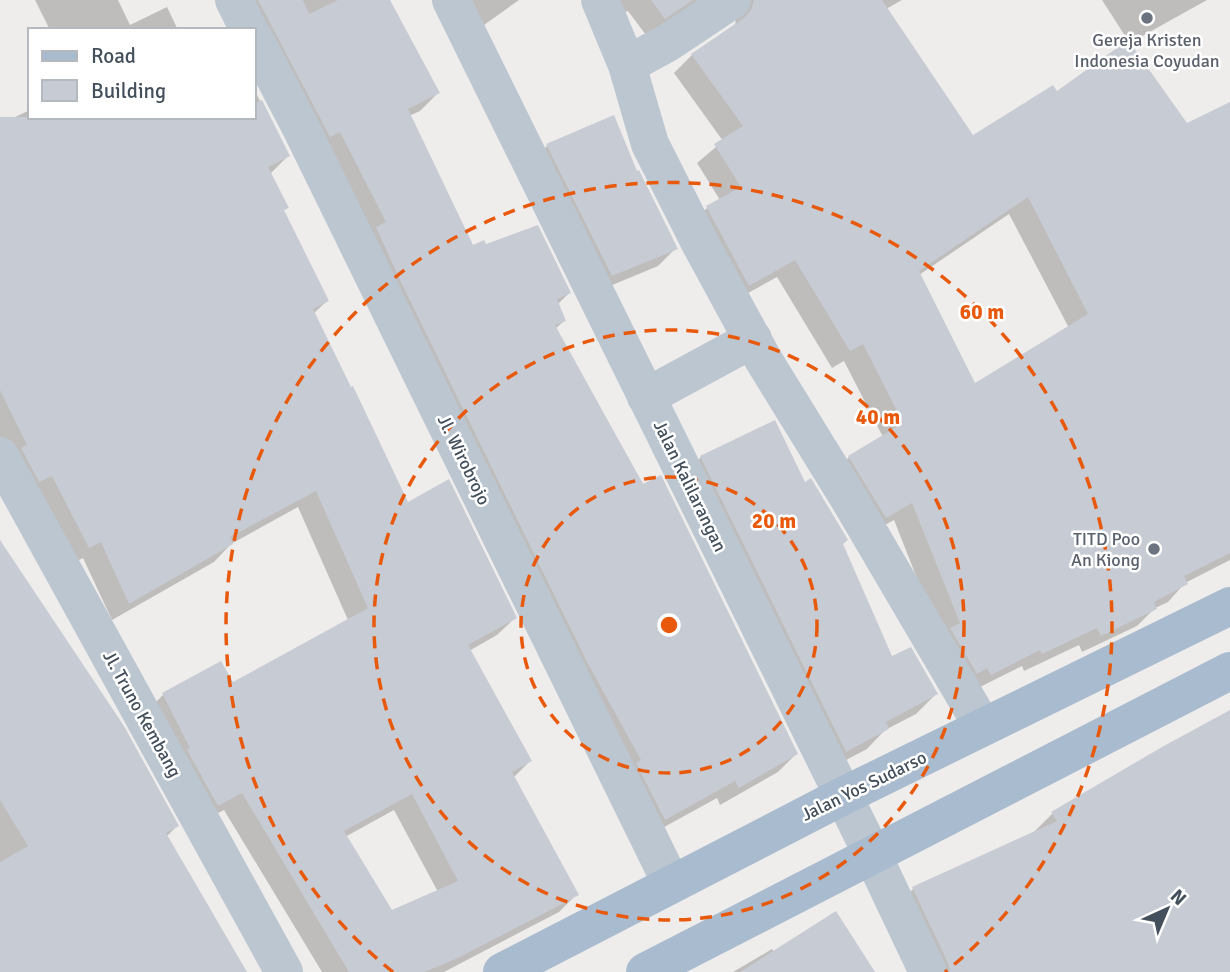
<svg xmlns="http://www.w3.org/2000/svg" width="1230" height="972" font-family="Signika,sans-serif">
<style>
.shadow{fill:#0003;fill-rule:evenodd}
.building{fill:#c7cbd3;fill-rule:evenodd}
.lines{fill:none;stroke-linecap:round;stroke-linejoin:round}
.minor{stroke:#bbc6d0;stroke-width:38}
.major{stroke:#a9bbce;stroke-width:38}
.ring{fill:none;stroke:#e8590c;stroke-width:3.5;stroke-dasharray:12 9}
.worship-dot{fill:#6b7280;stroke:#fff;stroke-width:2.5}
.labels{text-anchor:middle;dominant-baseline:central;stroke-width:5;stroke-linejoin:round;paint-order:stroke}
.worship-label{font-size:18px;fill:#5b616d;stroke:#fff}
.street-label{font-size:18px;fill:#434f5b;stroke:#fff}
.centre{fill:#e8590c;stroke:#fff;stroke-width:3.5}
.ring-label{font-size:21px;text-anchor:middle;font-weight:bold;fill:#e8590c;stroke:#fff;stroke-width:5;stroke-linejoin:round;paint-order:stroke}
</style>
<rect width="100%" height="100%" fill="#efecec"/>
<!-- shadow -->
<path class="shadow" d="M35 0H118L130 25 167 7 178 30H50Z
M228 0H388L438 93 420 111 409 116 473 247 485 246 569 293 557 305 564 321 555 329 796 754 778 772 720 805 717 798 646 837Z
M466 0H519L484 25Z
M596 0H699L646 35 628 11 606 19Z
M725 0H902L886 9 972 137 1056 93 1129 42 1102 0H1207L1128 44 1186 125 1230 104V560L1185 583 1168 602 1155 608 1137 626 1082 652 1079 645 1024 671 1022 666 972 691 941 639 894 520 867 535 831 475 849 457 883 437 844 361 832 368 777 277 730 303 689 226 707 208 720 200 697 163 723 141 674 73 692 55 735 26 736 17ZM1009 214 1069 328 975 386 919 275Z
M254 89 288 156 270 174 287 208 283 211 327 301 313 314 407 504 515 618 497 635 469 651 530 761 513 778 576 895 559 912 444 972H322L224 810 200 822 146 712 163 695 232 684 348 620 298 507 231 544 214 562 112 620 83 558 71 564 0 442V120L2 123 30 110V117H254ZM394 810 438 892 391 913 345 837Z
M547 146 636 173 676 248 658 266 593 293 529 164Z
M701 457 804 484 841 545 892 659 936 694 916 714 885 730 867 749 825 771 681 478Z
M0 544 177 826 166 837 245 972H0Z
M1230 712V972H923L894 908 913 889 1033 833 1052 814Z
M772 949 774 952 873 972H733Z"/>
<!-- building -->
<path class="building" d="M258 0H303L309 14 338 0H390L440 93 408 109 473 245 484 240 486 244 538 225 571 293 557 299 566 321 555 325 643 484 661 475 798 754 739 788 735 781 665 820 636 763 641 760 587 662 399 278 376 227 386 222 340 132 330 137Z
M651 0H693L665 19Z
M754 0H882L973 135 1053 85 1057 91 1128 40 1187 123 1230 102V553L1184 576 1188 584 1154 602 1157 609 1101 636 1097 628 1042 654 1040 650 991 675 987 668 977 674 950 628 960 623 912 503 886 518 848 456 903 423 863 344 850 351 795 260 749 286 706 206 741 187 714 144 743 126 691 54 744 18 751 10ZM1028 197 1088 314 975 383 919 271Z
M262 100 290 156 268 167 289 208 284 210 329 301 313 309 351 387 353 386 408 502 449 479 517 618 468 645 532 761 512 772 579 895 456 959 424 972H349L242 793 218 806 187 750 190 748 162 693 221 661 233 682 368 608 316 491 230 537 233 544 129 604 101 542 89 548 52 476 39 482 21 448 27 445 0 390V117H254V104ZM412 794 458 881 392 910 344 831Z
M614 115 637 171 639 170 678 249 612 276 546 144Z
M775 420 805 482 811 478 848 540 843 544 892 656 911 647 938 694 886 722 889 729 846 752 700 456Z
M0 540 124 726 179 826 166 833 247 972H0V862L28 846 0 800Z
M1230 710V972H950L948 963 912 887 1057 821 1051 812 1162 747Z
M836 911 875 972H740Z"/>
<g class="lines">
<!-- minor -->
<path class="minor" d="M234 0 249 30
M451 0 872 854 928 972
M600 0 627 65 650 144 700 243 763 359 851 502 983 727
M254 38 301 128 671 883
M627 65 669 42 732 0
M646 397 753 339
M0 456 284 972"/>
<!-- major -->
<path class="major" d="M502 972 843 796 1230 606
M645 972 1230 671"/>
</g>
<!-- distance rings -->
<g class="ring">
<circle cx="669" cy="625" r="148"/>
<circle cx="669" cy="625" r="295"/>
<path d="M393 972A443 443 0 1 1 945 972"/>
</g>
<!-- markers -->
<g class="worship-dot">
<circle cx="1147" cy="18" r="7"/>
<circle cx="1154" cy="549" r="7"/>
</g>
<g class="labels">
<!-- worship labels -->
<g class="worship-label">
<text x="1147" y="40">Gereja Kristen<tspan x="1147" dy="21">Indonesia Coyudan</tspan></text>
<text x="1140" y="539" text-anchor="end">TITD Poo<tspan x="1140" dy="21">An Kiong</tspan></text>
</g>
<!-- street labels -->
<g class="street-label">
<text transform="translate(464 460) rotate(64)">Jl. Wirobrojo</text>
<text transform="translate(690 486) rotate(64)">Jalan Kalilarangan</text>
<text transform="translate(142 714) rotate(61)">Jl. Truno Kembang</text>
<text transform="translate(864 786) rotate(-26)">Jalan Yos Sudarso</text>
</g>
</g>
<circle cx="669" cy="625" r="10" class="centre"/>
<g class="ring-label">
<text x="982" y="319">60 m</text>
<text x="878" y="424">40 m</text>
<text x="774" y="528">20 m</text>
</g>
<!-- legend -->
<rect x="28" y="28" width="228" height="91" fill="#ffffff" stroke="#b4b9bd" stroke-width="2"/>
<rect x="42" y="51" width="35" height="10" fill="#a9bbce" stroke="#b4b9bd" stroke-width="2"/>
<text x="91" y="63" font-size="21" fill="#434f5b">Road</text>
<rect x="42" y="80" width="35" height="21" fill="#c7cbd3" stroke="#b4b9bd" stroke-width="2"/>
<text x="91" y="98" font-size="21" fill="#434f5b">Building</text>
<!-- north arrow -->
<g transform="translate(1167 909) rotate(44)" stroke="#ffffff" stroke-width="5" paint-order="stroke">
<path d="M0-5L12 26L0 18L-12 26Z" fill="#434f5b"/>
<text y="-10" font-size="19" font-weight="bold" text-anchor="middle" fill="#434f5b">N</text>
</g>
</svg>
